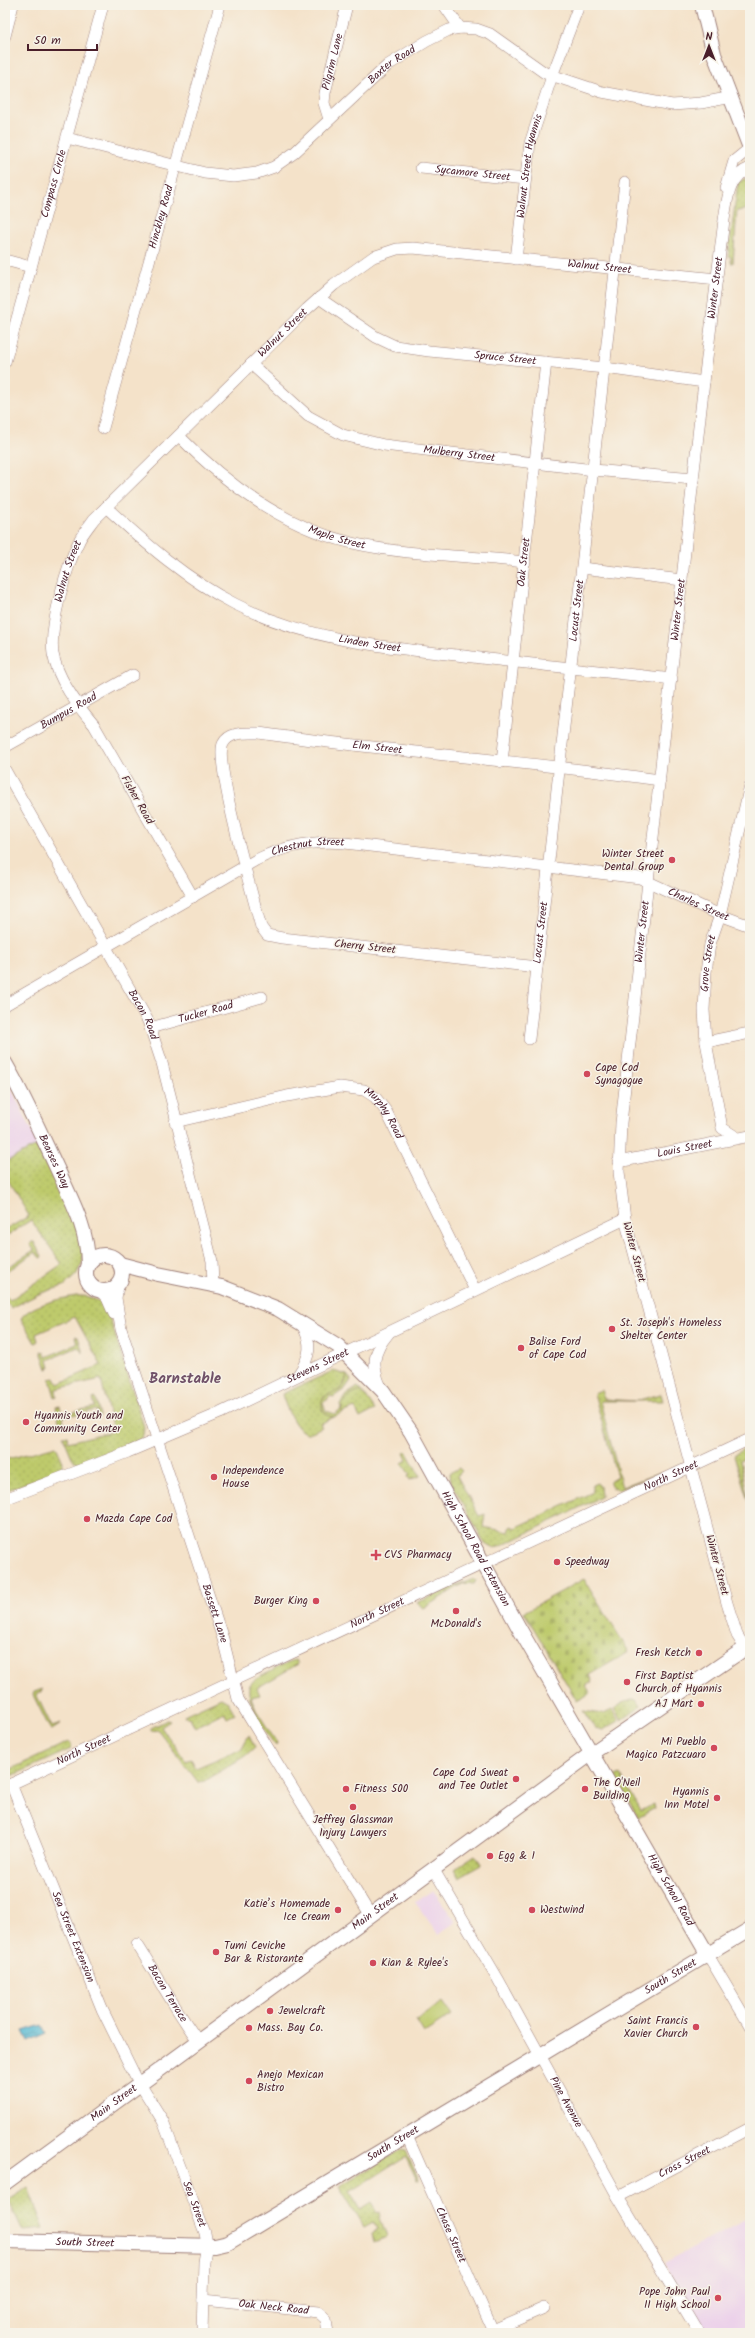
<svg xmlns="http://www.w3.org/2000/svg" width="755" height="2338" font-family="Kalam,sans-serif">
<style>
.built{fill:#ecd1ea}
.grass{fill:url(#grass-dots);stroke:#84744c}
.cemetery{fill:url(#cemetery-stones);stroke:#84744c}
.garden{fill:#beca6c;stroke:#84744c}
.water{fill:url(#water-waves);stroke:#4f6c7f}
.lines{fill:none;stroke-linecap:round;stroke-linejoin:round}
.minor-casing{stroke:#9f807a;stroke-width:12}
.major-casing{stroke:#9f807a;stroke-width:16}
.minor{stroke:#fff;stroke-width:11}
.major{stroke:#fff;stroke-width:14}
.poi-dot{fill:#d1495b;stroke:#f7f3e8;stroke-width:1.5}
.labels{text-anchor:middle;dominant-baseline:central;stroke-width:3;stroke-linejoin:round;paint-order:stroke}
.street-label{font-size:11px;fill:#4a1f2b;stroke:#f7f3e8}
.poi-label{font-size:11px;fill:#4a1f2b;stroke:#f7f3e8;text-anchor:start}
.district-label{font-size:15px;font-weight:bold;fill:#705168;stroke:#f7f3e8}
</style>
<defs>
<pattern id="grass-dots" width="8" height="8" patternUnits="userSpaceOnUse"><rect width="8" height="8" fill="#beca6c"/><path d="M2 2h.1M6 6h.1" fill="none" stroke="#a5ad5e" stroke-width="1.8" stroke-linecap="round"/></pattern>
<pattern id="cemetery-stones" width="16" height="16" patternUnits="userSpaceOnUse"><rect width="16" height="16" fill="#beca6c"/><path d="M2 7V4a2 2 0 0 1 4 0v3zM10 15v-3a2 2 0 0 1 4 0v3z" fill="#a5ad5e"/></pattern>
<pattern id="water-waves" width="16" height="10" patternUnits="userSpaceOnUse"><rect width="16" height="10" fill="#54b9d3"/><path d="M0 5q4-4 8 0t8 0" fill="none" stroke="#4896ab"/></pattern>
</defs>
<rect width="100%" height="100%" fill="#f7f3e8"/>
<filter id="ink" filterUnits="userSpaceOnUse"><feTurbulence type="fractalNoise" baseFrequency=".025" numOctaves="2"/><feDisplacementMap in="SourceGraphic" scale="8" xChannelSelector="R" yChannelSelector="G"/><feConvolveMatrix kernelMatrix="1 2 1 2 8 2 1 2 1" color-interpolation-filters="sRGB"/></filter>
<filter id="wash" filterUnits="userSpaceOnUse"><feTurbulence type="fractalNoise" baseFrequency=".012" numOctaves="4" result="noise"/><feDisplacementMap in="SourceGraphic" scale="16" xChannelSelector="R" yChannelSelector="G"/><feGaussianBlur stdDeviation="0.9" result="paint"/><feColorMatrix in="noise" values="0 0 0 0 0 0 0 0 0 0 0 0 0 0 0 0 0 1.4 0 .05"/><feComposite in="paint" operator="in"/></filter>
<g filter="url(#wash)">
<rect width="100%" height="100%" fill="#f4e2c9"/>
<!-- built -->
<path class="built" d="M5 1076 39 1145 5 1165Z
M433 1890 456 1922 438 1934 415 1902Z
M750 2218V2333H706L664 2263Z"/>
<!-- grass -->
<path class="grass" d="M743 179 750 181V209L737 211 733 263H731V257L728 256 737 190 738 183Z
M36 1146 42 1151 83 1242V1262L76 1275 64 1286 41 1293 11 1308 5 1301V1295L10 1300 62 1264 31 1220 5 1237V1230L29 1216 5 1175V1162Z
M32 1242H34L42 1257 40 1258 35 1252 5 1273V1269L34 1250 30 1244Z
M76 1296C91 1295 100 1300 108 1312L144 1427 143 1435 139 1441 79 1463 73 1460 63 1436H67L68 1442 113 1431 101 1379 56 1389 57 1396 55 1397 50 1379 55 1378 58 1384 101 1365 75 1317 36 1334 38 1341 35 1343 21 1319C26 1306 63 1298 76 1296Z
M75 1336 78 1337 83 1353 78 1347 48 1360 50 1368 47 1369 41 1351 44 1352 46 1357 77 1344Z
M333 1371 347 1375C344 1389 337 1393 323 1397L322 1410 328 1415 334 1417 320 1424 322 1427C317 1429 312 1433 307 1433 296 1433 284 1403 282 1394Z
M601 1390 604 1399 635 1401 661 1394 663 1401H600L622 1487 661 1472 618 1490 612 1487 609 1482 617 1477 594 1393Z
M362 1391 375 1410 360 1418 355 1408 341 1413 343 1403 351 1394Z
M96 1398 100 1416 98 1417 96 1410 63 1417 64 1425H60L56 1407 60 1406 62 1414 95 1407 93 1399Z
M750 1445V1455L740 1460 750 1507 734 1455Z
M56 1446 63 1462 61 1469 5 1491V1452L8 1459Z
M406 1451 420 1476 410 1480 408 1476 410 1475 402 1463 407 1460 404 1453Z
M459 1468 462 1471 457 1476 479 1516 485 1514 483 1527 509 1532 511 1526 515 1528 593 1492 592 1485 597 1483 600 1486 601 1497 499 1547 492 1548 485 1544 451 1482 450 1473Z
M471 1579 476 1580 474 1584 464 1583 424 1608 417 1603Z
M221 1698 228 1702 235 1714 227 1718 224 1712 195 1727 190 1718 184 1716 186 1714Z
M635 1699 641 1706 621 1720 614 1709 623 1703Z
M612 1710 619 1721 603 1730 595 1728 583 1711 603 1714Z
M167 1720 170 1721 161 1727 186 1761 191 1759 196 1768 241 1749 249 1735 255 1747 245 1756 205 1781 198 1782 158 1730 151 1731V1728Z
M68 1742 71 1744V1749L5 1779V1772Z
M620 1774 641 1811 654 1804 655 1808 638 1818 614 1777Z
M475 1855 482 1865 459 1878 454 1869Z
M401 2150 406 2151 419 2180H417L406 2157 350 2192 360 2210 371 2203 377 2213 380 2212 381 2217 380 2219 387 2237 374 2242 372 2233 378 2229 373 2222 364 2227 339 2186Z
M28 2187 44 2229 23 2231 8 2200Z"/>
<!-- cemetery -->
<path class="cemetery" d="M584 1579 629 1652 589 1675 592 1682 586 1686 591 1693 577 1701 524 1612Z"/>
<!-- garden -->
<path class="garden" d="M347 1375 351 1380 345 1389 333 1397 331 1396 323 1403 326 1411 335 1414 341 1409 340 1404 346 1395 358 1387 362 1391 351 1394 343 1403 341 1413 334 1417C324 1415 321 1410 322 1400L327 1395C340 1390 344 1391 347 1375Z
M296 1660 298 1664 257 1688 260 1695 251 1697 256 1710 277 1743 276 1746C268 1737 243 1697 250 1685 253 1679 264 1675 270 1672 278 1668 287 1661 296 1660Z
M42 1689V1691L36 1694 52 1727 61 1724 52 1730 50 1729 33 1695 34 1692Z
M443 2002 452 2015 424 2033 416 2020Z"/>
<!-- water -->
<path class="water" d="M42 2025 46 2033 28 2041 23 2031Z"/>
</g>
<g filter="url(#ink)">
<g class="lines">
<defs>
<g id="minor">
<path d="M444 5 460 28"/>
<path d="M5 36 13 5"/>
<path id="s1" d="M329 119 324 103 325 93 347 5"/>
<path id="s2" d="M67 138 205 173 233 176 257 173 274 167 294 153 388 65 427 41 449 30 460 28 476 29 490 34 545 73 602 92 672 105 701 103 732 97"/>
<path id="s3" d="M421 168 525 179"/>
<path d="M726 188 734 161 750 148"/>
<path id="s4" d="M516 259 530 143 552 76 579 5"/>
<path d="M5 260 31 267"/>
<path id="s5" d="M319 298 376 337 395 346 429 351 605 368 704 382"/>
<path id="s6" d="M5 362 103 5"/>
<path id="s7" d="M251 364 308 416 343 435 384 445 594 470 693 479"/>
<path id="s8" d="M103 428 220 5"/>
<path id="s9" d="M179 436C226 484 285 527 352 543 408 556 468 555 525 562"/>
<path id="s10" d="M106 507C145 543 187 580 235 604 305 639 379 647 456 655 528 664 600 671 672 679"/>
<path d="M582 568 682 580"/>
<path id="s11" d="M5 747 133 675"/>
<path id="s12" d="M502 762 546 362"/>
<path id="s13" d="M5 770 148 1021 162 1063 212 1261 213 1285"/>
<path id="s14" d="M193 897 94 725C77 705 58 680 53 654 49 626 67 564 80 539 84 532 89 526 94 519L307 309 334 285 373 257 397 249 413 248 717 279"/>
<path id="s15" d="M537 967 282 938 267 935 261 927C254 901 214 761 223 744 229 731 247 733 259 733 392 752 527 761 660 780"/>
<path id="s16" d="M5 1005 256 860C284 846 313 840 345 843L640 878 720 915 750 926"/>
<path id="s17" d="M150 1028 262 997"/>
<path id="s18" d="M529 1039 625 182"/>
<path d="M706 1042 750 1033"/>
<path id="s19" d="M175 1122 287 1096 340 1087 364 1090 375 1097 386 1111 475 1290"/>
<path id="s20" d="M736 1137 722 1128 706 1042 704 1010 706 972 710 944 720 915 750 785"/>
<path id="s21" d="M618 1162 750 1136"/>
<path id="s22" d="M118 1286 116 1298 121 1329 223 1639 238 1699 371 1916"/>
<path d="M100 1291 107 1298 114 1314"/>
<path d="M298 1375C311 1356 313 1343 301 1323"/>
<path d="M381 1387C371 1366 373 1352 388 1334"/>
<path id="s23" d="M5 1499 128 1452 220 1413 625 1219"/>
<path id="s24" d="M745 1648 737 1635 727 1603 625 1219 619 1172 621 1123 704 382 724 220C727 201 728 176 750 168"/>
<path id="s25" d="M11 1784 102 2009 135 2076 163 2121 205 2233 207 2244 204 2262 202 2333"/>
<path id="s26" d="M5 1787 750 1439"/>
<path id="s27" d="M434 1870 498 1979 618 2197 699 2333"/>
<path id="s28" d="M137 1944C158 1977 176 2011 199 2042"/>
<path d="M708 1955 750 2026"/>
<path id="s29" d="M407 2136 494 2333"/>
<path id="s30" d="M618 2197 750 2128"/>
<path id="s31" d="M203 2300 318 2312 326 2319 328 2333"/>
<path d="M493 2330 544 2308"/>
</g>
<g id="major">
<path d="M702 5 714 54 750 148"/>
<path id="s32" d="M5 1063C24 1096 39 1130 55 1164 70 1197 88 1228 88 1264"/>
<circle cx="104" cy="1273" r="18"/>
<path id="s33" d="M120 1264 158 1274 222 1287 278 1309 338 1346 383 1391 411 1432 519 1628 708 1955"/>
<path id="s34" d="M5 2183 592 1753 750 1645"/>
<path id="s35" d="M5 2241 215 2246 228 2243 750 1929"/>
</g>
</defs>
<!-- minor casing -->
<use href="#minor" class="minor-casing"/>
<!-- major casing -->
<use href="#major" class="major-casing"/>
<!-- minor -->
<use href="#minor" class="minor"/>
<!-- major -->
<use href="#major" class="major"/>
</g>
</g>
<!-- markers -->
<g class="poi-dot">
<circle cx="672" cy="860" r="4"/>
<circle cx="587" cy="1074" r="4"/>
<circle cx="612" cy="1329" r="4"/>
<circle cx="521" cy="1348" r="4"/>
<circle cx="26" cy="1422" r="4"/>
<circle cx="214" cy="1477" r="4"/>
<circle cx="87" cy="1519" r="4"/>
<path d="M374 1549h4v4h4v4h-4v4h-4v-4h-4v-4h4z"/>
<circle cx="557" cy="1562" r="4"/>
<circle cx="316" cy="1601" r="4"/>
<circle cx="456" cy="1611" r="4"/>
<circle cx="699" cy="1653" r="4"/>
<circle cx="627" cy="1682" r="4"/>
<circle cx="701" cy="1704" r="4"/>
<circle cx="714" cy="1748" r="4"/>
<circle cx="516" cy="1779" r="4"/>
<circle cx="346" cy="1789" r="4"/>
<circle cx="585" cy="1789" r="4"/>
<circle cx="717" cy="1798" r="4"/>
<circle cx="353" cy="1807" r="4"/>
<circle cx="490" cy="1856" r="4"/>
<circle cx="338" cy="1910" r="4"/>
<circle cx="532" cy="1910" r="4"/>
<circle cx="216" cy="1952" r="4"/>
<circle cx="373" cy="1963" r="4"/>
<circle cx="270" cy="2011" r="4"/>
<circle cx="696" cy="2027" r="4"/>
<circle cx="249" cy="2028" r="4"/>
<circle cx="249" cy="2081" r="4"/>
<circle cx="718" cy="2298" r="4"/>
</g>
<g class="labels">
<!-- street labels -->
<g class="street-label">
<text stroke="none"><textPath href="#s1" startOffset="59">Pilgrim Lane</textPath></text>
<text stroke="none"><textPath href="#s2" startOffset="369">Baxter Road</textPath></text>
<text stroke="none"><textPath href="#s4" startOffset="94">Walnut Street Hyannis</textPath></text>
<text stroke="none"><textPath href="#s3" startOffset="52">Sycamore Street</textPath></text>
<text stroke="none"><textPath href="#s6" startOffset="185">Compass Circle</textPath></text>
<text stroke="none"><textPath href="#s8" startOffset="219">Hinckley Road</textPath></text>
<text stroke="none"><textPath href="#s14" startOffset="1037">Walnut Street</textPath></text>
<text stroke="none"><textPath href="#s24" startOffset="1383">Winter Street</textPath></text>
<text stroke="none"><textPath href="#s14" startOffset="690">Walnut Street</textPath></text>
<text stroke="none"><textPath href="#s5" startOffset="201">Spruce Street</textPath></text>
<text stroke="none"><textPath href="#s7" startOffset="235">Mulberry Street</textPath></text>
<text stroke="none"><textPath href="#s9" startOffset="190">Maple Street</textPath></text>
<text stroke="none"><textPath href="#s12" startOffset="201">Oak Street</textPath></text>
<text stroke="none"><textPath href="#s14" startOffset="366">Walnut Street</textPath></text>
<text stroke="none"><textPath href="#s24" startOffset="1059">Winter Street</textPath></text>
<text stroke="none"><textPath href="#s18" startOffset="431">Locust Street</textPath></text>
<text stroke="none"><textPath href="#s10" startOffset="303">Linden Street</textPath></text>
<text stroke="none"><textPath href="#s11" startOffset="73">Bumpus Road</textPath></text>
<text stroke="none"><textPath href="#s15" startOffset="629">Elm Street</textPath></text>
<text transform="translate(137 800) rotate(60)">Fisher Road</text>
<text stroke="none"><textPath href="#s16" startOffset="344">Chestnut Street</textPath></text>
<text stroke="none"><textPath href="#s16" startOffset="743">Charles Street</textPath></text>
<text stroke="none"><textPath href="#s24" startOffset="735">Winter Street</textPath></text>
<text stroke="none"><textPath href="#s18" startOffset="107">Locust Street</textPath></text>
<text transform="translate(365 947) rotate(6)">Cherry Street</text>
<text stroke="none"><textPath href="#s20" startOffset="183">Grove Street</textPath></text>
<text stroke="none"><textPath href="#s17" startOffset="58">Tucker Road</textPath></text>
<text stroke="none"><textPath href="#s13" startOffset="281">Bacon Road</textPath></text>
<text stroke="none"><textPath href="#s19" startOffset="224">Murphy Road</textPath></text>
<text stroke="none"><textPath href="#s21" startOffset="68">Louis Street</textPath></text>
<text stroke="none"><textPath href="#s32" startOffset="110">Bearses Way</textPath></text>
<text transform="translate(634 1252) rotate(75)">Winter Street</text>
<text stroke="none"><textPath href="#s23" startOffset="340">Stevens Street</textPath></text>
<text stroke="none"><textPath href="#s26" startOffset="735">North Street</textPath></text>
<text stroke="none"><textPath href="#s33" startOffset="482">High School Road Extension</textPath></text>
<text transform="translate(717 1565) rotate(75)">Winter Street</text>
<text stroke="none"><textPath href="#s26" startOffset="411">North Street</textPath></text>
<text stroke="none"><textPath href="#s22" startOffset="343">Bassett Lane</textPath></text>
<text stroke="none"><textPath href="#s26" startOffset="87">North Street</textPath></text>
<text stroke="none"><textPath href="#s33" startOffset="875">High School Road</textPath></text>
<text stroke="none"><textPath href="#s34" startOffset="459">Main Street</textPath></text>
<text stroke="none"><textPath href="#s25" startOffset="165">Sea Street Extension</textPath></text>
<text stroke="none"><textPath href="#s35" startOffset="740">South Street</textPath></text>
<text stroke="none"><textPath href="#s28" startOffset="58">Bacon Terrace</textPath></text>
<text stroke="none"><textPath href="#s27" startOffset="267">Pine Avenue</textPath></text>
<text stroke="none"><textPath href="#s34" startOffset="135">Main Street</textPath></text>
<text stroke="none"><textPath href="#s35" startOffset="416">South Street</textPath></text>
<text stroke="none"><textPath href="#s30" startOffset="75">Cross Street</textPath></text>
<text stroke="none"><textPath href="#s25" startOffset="459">Sea Street</textPath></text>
<text stroke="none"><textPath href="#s29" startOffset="108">Chase Street</textPath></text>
<text stroke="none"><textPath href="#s35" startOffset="80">South Street</textPath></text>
<text stroke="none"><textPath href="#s31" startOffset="71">Oak Neck Road</textPath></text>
</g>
<!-- poi labels -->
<g class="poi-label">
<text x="664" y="854" text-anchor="end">Winter Street<tspan x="664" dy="13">Dental Group</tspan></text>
<text x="595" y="1068">Cape Cod<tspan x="595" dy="13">Synagogue</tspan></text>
<text x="620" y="1323">St. Joseph's Homeless<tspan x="620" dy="13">Shelter Center</tspan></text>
<text x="529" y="1342">Balise Ford<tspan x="529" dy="13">of Cape Cod</tspan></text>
<text x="34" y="1416">Hyannis Youth and<tspan x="34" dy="13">Community Center</tspan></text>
<text x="222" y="1471">Independence<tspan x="222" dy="13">House</tspan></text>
<text x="95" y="1519">Mazda Cape Cod</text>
<text x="384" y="1555">CVS Pharmacy</text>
<text x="565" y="1562">Speedway</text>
<text x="308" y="1601" text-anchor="end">Burger King</text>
<text x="456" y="1624" text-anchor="middle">McDonald's</text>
<text x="691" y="1653" text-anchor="end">Fresh Ketch</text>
<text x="635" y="1676">First Baptist<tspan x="635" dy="13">Church of Hyannis</tspan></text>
<text x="693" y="1704" text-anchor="end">AJ Mart</text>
<text x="706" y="1742" text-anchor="end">Mi Pueblo<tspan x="706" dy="13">Magico Patzcuaro</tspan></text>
<text x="508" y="1773" text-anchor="end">Cape Cod Sweat<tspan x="508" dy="13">and Tee Outlet</tspan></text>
<text x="593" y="1783">The O'Neil<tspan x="593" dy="13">Building</tspan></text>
<text x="354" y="1789">Fitness 500</text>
<text x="709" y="1792" text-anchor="end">Hyannis<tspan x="709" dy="13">Inn Motel</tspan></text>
<text x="353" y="1820" text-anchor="middle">Jeffrey Glassman<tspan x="353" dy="13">Injury Lawyers</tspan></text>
<text x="498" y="1856">Egg &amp; I</text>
<text x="330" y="1904" text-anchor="end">Katie’s Homemade<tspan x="330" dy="13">Ice Cream</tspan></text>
<text x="540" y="1910">Westwind</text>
<text x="224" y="1946">Tumi Ceviche<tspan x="224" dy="13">Bar &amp; Ristorante</tspan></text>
<text x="381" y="1963">Kian &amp; Rylee's</text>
<text x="278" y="2011">Jewelcraft</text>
<text x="688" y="2021" text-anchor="end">Saint Francis<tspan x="688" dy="13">Xavier Church</tspan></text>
<text x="257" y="2028">Mass. Bay Co.</text>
<text x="257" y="2075">Anejo Mexican<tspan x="257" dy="13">Bistro</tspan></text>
<text x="710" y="2292" text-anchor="end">Pope John Paul<tspan x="710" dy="13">II High School</tspan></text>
</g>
<!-- district labels -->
<g class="district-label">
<text x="185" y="1379">Barnstable</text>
</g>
</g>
<!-- margin -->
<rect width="755" height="2338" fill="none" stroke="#f7f3e8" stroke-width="20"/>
<!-- north arrow -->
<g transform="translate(709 46)" stroke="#f7f3e8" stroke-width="3" paint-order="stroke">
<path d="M0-3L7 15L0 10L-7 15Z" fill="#4a1f2b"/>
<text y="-6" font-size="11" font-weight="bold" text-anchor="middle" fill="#4a1f2b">N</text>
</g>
<!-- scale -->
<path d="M28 44v6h69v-6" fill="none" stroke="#4a1f2b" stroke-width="2"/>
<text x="34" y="44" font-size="12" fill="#4a1f2b" stroke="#f7f3e8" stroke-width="3" paint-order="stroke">50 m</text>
</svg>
